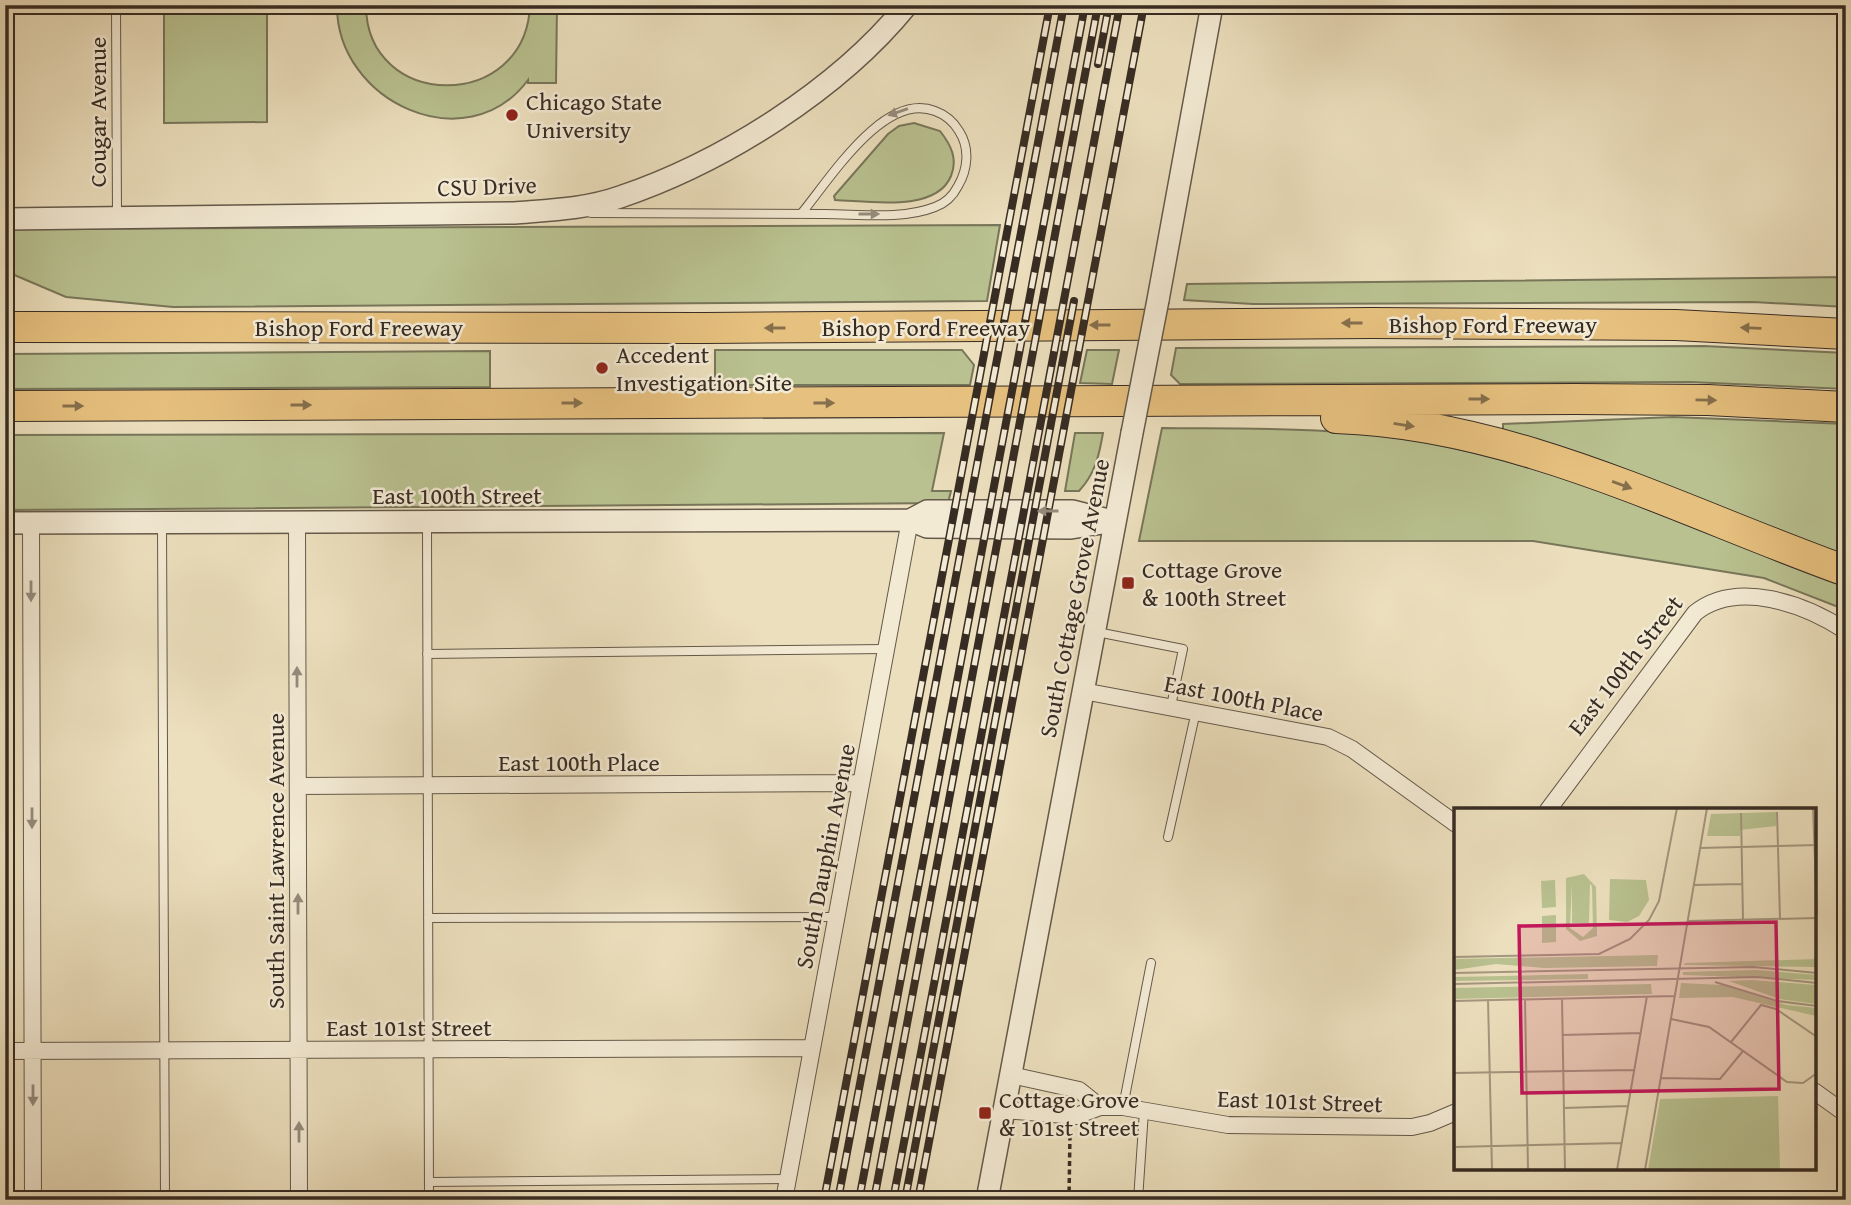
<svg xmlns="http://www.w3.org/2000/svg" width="1851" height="1205" font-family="'Gentium Book Plus',serif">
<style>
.green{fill:#b9c190;stroke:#78765a;stroke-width:2}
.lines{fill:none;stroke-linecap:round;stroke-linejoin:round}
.service-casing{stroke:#64594a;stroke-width:10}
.minor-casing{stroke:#64594a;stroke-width:18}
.tertiary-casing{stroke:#64594a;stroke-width:24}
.motorway-casing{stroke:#372c23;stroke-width:32}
.path{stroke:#372c23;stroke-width:3.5;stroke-dasharray:5 3.5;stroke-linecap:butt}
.service{stroke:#f3ead4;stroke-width:8}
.minor{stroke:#f3ead4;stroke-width:16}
.tertiary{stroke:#f3ead4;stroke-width:21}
.motorway{stroke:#e6c07e;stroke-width:30}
.rail-casing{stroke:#372c23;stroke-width:8}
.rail{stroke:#f3ead4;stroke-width:5;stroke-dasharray:16;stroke-linecap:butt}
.tertiary-bridge-casing{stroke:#64594a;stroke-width:24;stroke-linecap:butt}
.tertiary-bridge{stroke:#f3ead4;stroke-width:21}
.oneway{fill:#958b7c}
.oneway2{fill:#866f4c}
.poi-dot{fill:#8f2418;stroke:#f3ead4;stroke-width:2.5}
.labels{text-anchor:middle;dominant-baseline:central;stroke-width:5;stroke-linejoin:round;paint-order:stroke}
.poi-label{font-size:24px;fill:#372c23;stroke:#f3ead4;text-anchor:start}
.street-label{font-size:24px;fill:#372c23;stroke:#f3ead4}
.inset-road{fill:none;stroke:#a4977f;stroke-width:2}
.view{fill:#c2185b;fill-opacity:0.15;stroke:#c2185b;stroke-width:3.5}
.inset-edge{fill:none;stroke:#372c23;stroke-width:3.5}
</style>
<rect width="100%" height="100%" fill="#ecdfbd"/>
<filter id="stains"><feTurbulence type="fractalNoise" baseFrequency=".00286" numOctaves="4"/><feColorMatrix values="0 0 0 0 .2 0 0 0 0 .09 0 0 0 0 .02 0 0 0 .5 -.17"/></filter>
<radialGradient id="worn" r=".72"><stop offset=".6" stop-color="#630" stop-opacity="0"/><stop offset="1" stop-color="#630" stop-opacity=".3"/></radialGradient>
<!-- green -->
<path class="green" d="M164 5H267V122L164 123Z
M337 5H366C366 111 526 113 530 5H557L556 83H528V80C467 162 336 102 337 5Z
M914 123 940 131C951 145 958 159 951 176 936 213 868 201 835 200L834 196 888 134 899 126Z
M1000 225 987 301 173 307 66 297 5 271V229Z
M1846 277V307L1753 302 1253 304 1184 300 1187 284Z
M1704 346 1846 353V389L1690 382 1180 384 1171 375 1176 348Z
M715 350H962L974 365 970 385H715Z
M1087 350H1119L1112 384 1080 383Z
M490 351V387L5 389V354Z
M1673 417 1846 424V556L1503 432V424Z
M1162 428C1259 429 1358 426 1453 448 1588 478 1717 535 1846 583V610L1764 578 1533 541H1139Z
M944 433 932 491H951L948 503 5 510V435Z
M1075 433H1103C1099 456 1095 474 1079 491H1065Z"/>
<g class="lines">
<defs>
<path id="service" d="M116 5 117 215
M591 213C669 214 747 214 825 214 859 214 902 220 935 207 946 203 953 196 958 186 968 169 970 148 959 131 953 121 946 115 935 111 884 91 830 179 801 214
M427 524 429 1200
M162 525 165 1200
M1097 632 1183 649 1171 706
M427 654 886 649
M1168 837 1196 711
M428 918 837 917
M1123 1107 1151 963
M429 1182 788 1179
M1138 1200 1144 1111
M1841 1200 1846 1188"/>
<path id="minor" d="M297 521 299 1200
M31 522 33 1200
M1083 691 1328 737 1352 749 1456 824
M298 786 861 783
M1548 810 1695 613C1737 579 1805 604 1846 631
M5 1051 812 1048
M1011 1075 1079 1090 1100 1107
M1814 1091 1846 1114
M1004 1110 1076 1116 1100 1107H1123L1228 1125 1412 1127 1430 1123 1456 1112
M784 1200 910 520"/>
<path id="tertiary" d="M5 219 514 213C550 210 586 209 620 197 723 162 838 90 907 5
M1158 300 1212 5
M910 520 927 511H1072L1104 519
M5 523 910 520 927 527 1071 528 1115 521
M987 1200 1132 433"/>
<path id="motorway" d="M5 327 705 328 1372 323 1676 325 1846 334
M5 406 1575 399 1708 400 1846 407
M1336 418C1516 424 1679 511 1846 571"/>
</defs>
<!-- service casing -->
<use href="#service" class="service-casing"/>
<!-- minor casing -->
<use href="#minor" class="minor-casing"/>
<!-- tertiary casing -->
<use href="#tertiary" class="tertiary-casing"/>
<!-- motorway casing -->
<use href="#motorway" class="motorway-casing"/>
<!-- path -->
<path class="path" d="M1069 1200 1070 1131"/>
<!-- service -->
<use href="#service" class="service"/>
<!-- minor -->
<use href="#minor" class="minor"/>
<!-- tertiary -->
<use href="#tertiary" class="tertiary"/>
<!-- motorway -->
<use href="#motorway" class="motorway"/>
<defs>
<path id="rail" d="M1098 64 1109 5
M824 1200 1050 5
M838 1200 1064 5
M859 1200 1085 5
M874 1200 1098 5
M893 1200 1120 5
M905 1200 1074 301
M918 1200 1144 5"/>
</defs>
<!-- rail casing -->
<use href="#rail" class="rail-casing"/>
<!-- rail -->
<use href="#rail" class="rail"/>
<defs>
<path id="tertiary-bridge" d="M1132 433 1158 300"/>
</defs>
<!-- tertiary-bridge casing -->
<use href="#tertiary-bridge" class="tertiary-bridge-casing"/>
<!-- tertiary-bridge -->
<use href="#tertiary-bridge" class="tertiary-bridge"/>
</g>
<!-- one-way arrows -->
<defs><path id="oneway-solid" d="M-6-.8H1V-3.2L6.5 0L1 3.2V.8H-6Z" transform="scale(1.75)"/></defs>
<g class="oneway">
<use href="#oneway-solid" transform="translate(898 112) rotate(161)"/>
<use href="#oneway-solid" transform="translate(869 214)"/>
<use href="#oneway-solid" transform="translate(1048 511) rotate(180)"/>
<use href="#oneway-solid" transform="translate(31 591) rotate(90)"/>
<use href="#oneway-solid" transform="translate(297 677) rotate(-90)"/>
<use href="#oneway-solid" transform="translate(32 818) rotate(90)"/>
<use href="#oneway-solid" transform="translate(298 904) rotate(-90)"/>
<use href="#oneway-solid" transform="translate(33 1095) rotate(90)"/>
<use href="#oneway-solid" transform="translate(299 1132) rotate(-90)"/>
</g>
<g class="oneway2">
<use href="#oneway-solid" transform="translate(1352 323) rotate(180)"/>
<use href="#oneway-solid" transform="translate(1100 325) rotate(180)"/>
<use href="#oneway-solid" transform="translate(775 328) rotate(180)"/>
<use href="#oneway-solid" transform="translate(1751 328) rotate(-178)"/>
<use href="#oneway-solid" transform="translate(1479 399)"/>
<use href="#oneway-solid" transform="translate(1706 400) rotate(1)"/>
<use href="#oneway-solid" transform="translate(572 403)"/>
<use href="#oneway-solid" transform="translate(824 403)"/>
<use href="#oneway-solid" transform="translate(301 405)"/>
<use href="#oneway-solid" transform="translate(73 406)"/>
<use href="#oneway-solid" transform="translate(1404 425) rotate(9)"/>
<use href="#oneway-solid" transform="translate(1622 485) rotate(20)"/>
</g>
<!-- markers -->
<g class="poi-dot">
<circle cx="512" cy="115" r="7"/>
<circle cx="602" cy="368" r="7"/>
<rect x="1121" y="576" width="14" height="14" rx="3.5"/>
<rect x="978" y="1106" width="14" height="14" rx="3.5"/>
</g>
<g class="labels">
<!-- poi labels -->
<g class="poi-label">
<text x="526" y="101">Chicago State<tspan x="526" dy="28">University</tspan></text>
<text x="616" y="354">Accedent<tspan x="616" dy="28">Investigation Site</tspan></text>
<text x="1142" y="569">Cottage Grove<tspan x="1142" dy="28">&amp; 100th Street</tspan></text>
<text x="999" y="1099">Cottage Grove<tspan x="999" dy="28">&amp; 101st Street</tspan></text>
</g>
<!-- street labels -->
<g class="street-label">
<text transform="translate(97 112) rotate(-90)">Cougar Avenue</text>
<text transform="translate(487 186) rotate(-2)">CSU Drive</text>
<text x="1493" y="324">Bishop Ford Freeway</text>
<text x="359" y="327">Bishop Ford Freeway</text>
<text x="926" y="327">Bishop Ford Freeway</text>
<text x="457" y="495">East 100th Street</text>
<text transform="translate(1074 598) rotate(-79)">South Cottage Grove Avenue</text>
<text transform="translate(1625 665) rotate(-52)">East 100th Street</text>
<text transform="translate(1244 698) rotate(11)">East 100th Place</text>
<text x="579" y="762">East 100th Place</text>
<text transform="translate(825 856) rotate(-79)">South Dauphin Avenue</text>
<text transform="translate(275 861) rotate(-90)">South Saint Lawrence Avenue</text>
<text x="409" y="1027">East 101st Street</text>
<text transform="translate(1300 1101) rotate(2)">East 101st Street</text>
</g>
</g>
<!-- overview -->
<g transform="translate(1454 808)">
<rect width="362" height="362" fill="#ecdfbd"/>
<path d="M322 4V18L286 22V28H253L257 6ZM130 66 142 79 143 128 126 133 112 121V70ZM118 75V115H135L136 75 138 79 139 120 129 129 116 120ZM156 71 192 72 195 92 185 108 173 114 155 112ZM101 72 102 99 88 100 87 73ZM102 107V134L88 135V108ZM204 147 203 158 90 160 42 156 0 162V151ZM363 151 362 159 230 157 231 155ZM303 162 362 167 363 172 229 167V164ZM134 166V171L0 173V169ZM298 172 362 177V196L325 191 275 173ZM227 175 268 177 332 197 362 200V208L279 189 225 190ZM197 176 198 186 0 191V180ZM324 288 326 362H194L206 291Z" fill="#b9c190" fill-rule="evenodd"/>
<path class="inset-road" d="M359 0 363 107M323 4 326 111M287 5 289 112M246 40 363 37M240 77 288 76M234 113 363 110M0 149 145 146 176 131 195 112 205 93 223 0M0 165 299 159 363 165M261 174 323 193 363 198M0 176 303 169 363 175M108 190 111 362M34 191 38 362M71 191 74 362M0 193 221 188M217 211 255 219 333 274 349 275 363 265M108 227 187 225M277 234 307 197 322 201 363 229M0 265 180 262M207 270 266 271 289 243M110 300 174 298M0 324 1 362M0 339 168 335M163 362 193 188M191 362 253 0"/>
<path class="view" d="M322 114 325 281 68 285 65 118Z"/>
<rect width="362" height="362" class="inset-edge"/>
</g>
<!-- margin -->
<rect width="1851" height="1205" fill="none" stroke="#ecdfbd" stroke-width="28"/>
<rect x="7" y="7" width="1837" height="1191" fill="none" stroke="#372c23" stroke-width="3.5"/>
<rect x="14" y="14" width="1823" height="1177" fill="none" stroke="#372c23" stroke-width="2"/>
<rect width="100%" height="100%" filter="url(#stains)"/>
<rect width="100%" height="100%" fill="url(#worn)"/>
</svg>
